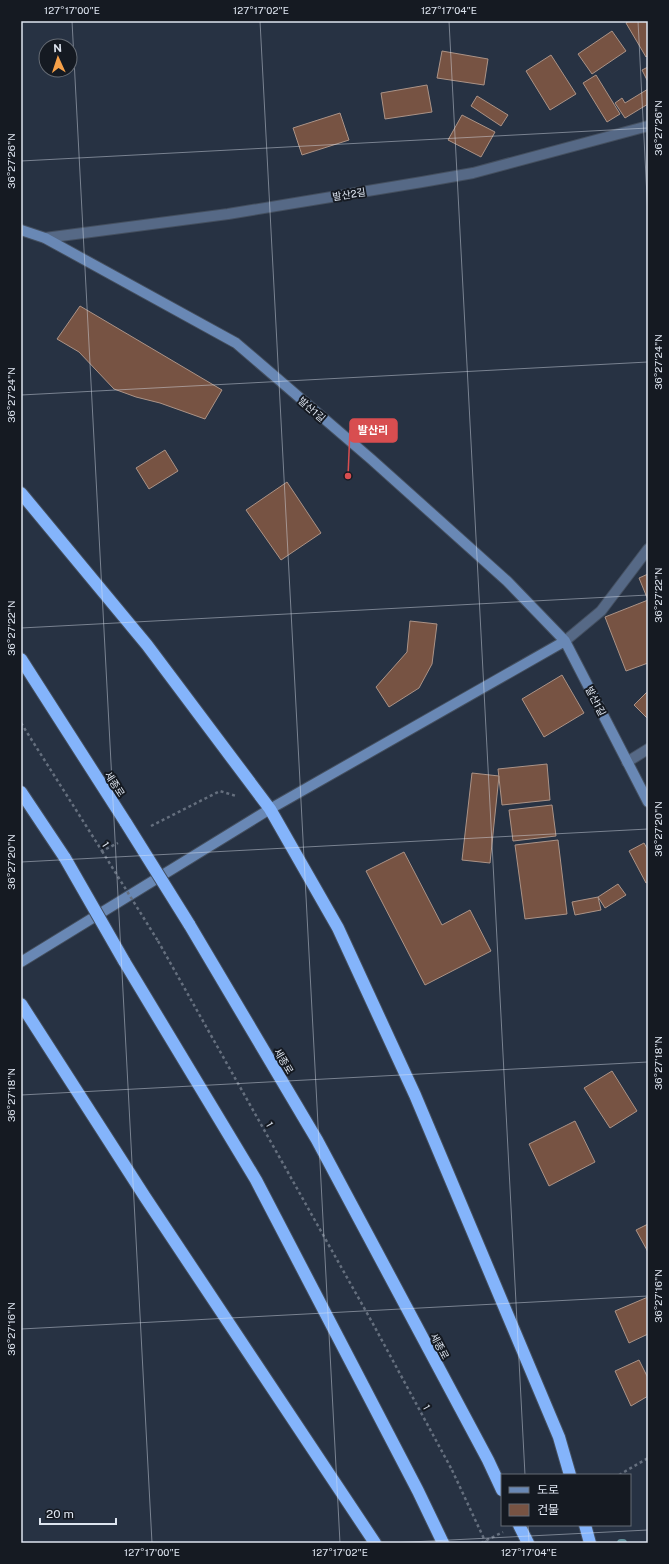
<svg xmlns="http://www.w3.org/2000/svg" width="669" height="1564" font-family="'Public Sans','Noto Sans KR',sans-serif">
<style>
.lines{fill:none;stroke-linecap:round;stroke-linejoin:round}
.stream{stroke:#5e8d99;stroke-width:8}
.building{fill:#775343;stroke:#ab9387}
.street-casing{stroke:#444f5f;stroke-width:12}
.secondary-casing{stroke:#444f5f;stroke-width:12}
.highway-casing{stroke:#444f5f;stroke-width:14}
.path{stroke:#656f7e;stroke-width:2.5;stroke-dasharray:3 3;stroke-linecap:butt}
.street{stroke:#566986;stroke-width:10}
.secondary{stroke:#6988b5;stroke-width:10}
.highway{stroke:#84b4fb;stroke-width:12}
.highway-bridge-casing{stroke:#444f5f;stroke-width:14;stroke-linecap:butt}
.path-bridge{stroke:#656f7e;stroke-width:2.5;stroke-dasharray:3 3;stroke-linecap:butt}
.highway-bridge{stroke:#84b4fb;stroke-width:12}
.ticks{fill:none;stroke:#dee5f0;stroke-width:1;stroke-opacity:0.45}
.labels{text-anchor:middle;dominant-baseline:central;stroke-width:4;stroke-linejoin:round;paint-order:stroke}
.street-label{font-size:10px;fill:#dee5f0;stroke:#151a22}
.leader{fill:none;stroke:#d84e50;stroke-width:1.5}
.callout-dot{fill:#d84e50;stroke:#151a22;stroke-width:1.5}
.callout{fill:#d84e50;stroke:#d84e50;stroke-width:1.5}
.callout-label{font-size:11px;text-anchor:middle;font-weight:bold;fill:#fff}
.neatline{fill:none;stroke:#dee5f0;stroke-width:1.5}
.ticks-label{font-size:10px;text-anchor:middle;fill:#dee5f0}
</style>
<rect width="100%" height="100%" fill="#273243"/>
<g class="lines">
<!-- stream -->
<path class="stream" d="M621 1543H623"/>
</g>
<!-- building -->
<path class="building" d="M629 21H648V55L646 57 626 23Z
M612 31 626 51 592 74 578 54Z
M442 51 488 59 484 85 437 78Z
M551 55 576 94 550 110 526 71Z
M648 67V82L642 70Z
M596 75 620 114 607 122 583 83Z
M427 85 432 112 385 119 381 93Z
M648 89V104L625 118 615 103 622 98 625 103Z
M477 96 508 115 501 126 471 106Z
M340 113 349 140 302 155 293 128Z
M462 115 495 132 481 157 448 140Z
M80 306 222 390 205 419 160 403 136 397 114 389 79 352 57 339Z
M165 450 178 471 149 489 136 468Z
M287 482 321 533 281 560 246 510Z
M648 574V663L626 671 605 617 648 600 639 578Z
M410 621 437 624 432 664 419 688 389 707 376 687 407 652Z
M562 675 584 713 544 737 522 699Z
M648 691V719L634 705Z
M547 764 550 800 502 805 498 769Z
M472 773 499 776 490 863 462 860Z
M552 805 556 836 513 841 509 810Z
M558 840 567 914 525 919 515 845Z
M644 843 648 850V882L646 883 629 851Z
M404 852 442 925 470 910 491 951 425 985 366 871Z
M618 884 626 895 605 908 598 897Z
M598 897 601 910 575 915 572 902Z
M612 1071 637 1111 610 1128 584 1088Z
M575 1121 595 1162 549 1186 529 1144Z
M648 1224V1252L636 1230Z
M648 1297V1334L629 1343 615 1311Z
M639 1360 648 1378V1396L631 1406 615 1371Z"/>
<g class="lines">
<defs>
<path id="street" d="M45 238 228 214 422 182 473 173 648 126
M565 641 601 611 648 549
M627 762 648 749"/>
<path id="secondary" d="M21 230 45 238 236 343 371 459 507 581 565 641 648 802
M21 962 270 809 565 641"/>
<path id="highway" d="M21 493 147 645 270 809 338 928 415 1095 559 1437 570 1475
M21 659 126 823
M21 792 65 858
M189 924 317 1140 488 1460 502 1490
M124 961 256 1180 418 1491 443 1543
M21 1004 145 1197 375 1543
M519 1525 528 1543
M585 1525 590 1543"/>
</defs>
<!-- street casing -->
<use href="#street" class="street-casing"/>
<!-- secondary casing -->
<use href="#secondary" class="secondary-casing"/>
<!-- highway casing -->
<use href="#highway" class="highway-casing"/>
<!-- path -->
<path class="path" d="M21 723 102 851 118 843
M151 826 220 791 236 796
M158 941 372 1322 452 1470
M619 1475 648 1458
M481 1543 503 1532"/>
<!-- street -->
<use href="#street" class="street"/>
<!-- secondary -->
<use href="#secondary" class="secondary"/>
<!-- highway -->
<use href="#highway" class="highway"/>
<defs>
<path id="highway-bridge" d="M126 823 189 924
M65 858 124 961"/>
</defs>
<!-- highway-bridge casing -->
<use href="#highway-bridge" class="highway-bridge-casing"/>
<!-- path-bridge -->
<path class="path-bridge" d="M102 851 158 941
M452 1470 486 1543"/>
<!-- highway-bridge -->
<use href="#highway-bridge" class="highway-bridge"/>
</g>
<!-- ticks -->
<path class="ticks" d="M72 21 152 1543M260 21 340 1543M449 21 525 1475M638 21 648 216M21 161 648 128M21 395 648 362M21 628 648 595M21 862 648 829M21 1095 648 1062M21 1329 648 1296M528 1525 529 1543M391 1543 648 1530"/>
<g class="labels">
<!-- street labels -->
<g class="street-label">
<text transform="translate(349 194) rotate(-9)">발산2길</text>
<text transform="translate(312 409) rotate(41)">발산1길</text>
<text transform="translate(596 701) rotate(63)">발산1길</text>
<text transform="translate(115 784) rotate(57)">세종로</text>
<text transform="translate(106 844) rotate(58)">1</text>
<text transform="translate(284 1061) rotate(59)">세종로</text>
<text transform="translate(270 1124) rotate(61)">1</text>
<text transform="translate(440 1346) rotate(62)">세종로</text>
<text transform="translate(427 1407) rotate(62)">1</text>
</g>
</g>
<!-- callouts -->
<path class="leader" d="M348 476L350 430"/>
<circle class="callout-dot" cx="348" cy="476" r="4"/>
<rect class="callout" x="350" y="419" width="47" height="23" rx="4"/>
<g class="callout-label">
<text x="373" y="434">발산리</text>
</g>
<!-- border -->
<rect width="669" height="1564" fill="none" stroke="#151a22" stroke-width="44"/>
<!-- legend -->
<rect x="501" y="1474" width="130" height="52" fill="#151a22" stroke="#656b74"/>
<rect x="509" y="1487" width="20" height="6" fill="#6988b5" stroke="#656b74"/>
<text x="537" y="1494" font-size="12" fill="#dee5f0">도로</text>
<rect x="509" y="1504" width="20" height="12" fill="#775343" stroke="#656b74"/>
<text x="537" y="1514" font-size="12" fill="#dee5f0">건물</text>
<!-- north arrow -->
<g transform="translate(58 58) rotate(357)"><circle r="19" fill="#151a22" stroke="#656b74"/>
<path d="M0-3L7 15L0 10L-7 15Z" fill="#f7a149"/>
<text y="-6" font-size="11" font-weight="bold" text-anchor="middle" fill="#dee5f0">N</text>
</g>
<!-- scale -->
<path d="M40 1518v6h76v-6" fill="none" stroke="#dee5f0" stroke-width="2"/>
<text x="46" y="1518" font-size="12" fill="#dee5f0" stroke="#151a22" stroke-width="3" paint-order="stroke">20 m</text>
<rect x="22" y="22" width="625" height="1520" class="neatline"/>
<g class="ticks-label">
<text x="72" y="14">127°17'00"E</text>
<text x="261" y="14">127°17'02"E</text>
<text x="449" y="14">127°17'04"E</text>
<text transform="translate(658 128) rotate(-90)" y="4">36°27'26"N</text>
<text transform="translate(11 161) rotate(-90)" y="4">36°27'26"N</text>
<text transform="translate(658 362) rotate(-90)" y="4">36°27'24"N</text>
<text transform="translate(11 395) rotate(-90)" y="4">36°27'24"N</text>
<text transform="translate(658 595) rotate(-90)" y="4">36°27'22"N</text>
<text transform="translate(11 628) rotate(-90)" y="4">36°27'22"N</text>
<text transform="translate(658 829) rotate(-90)" y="4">36°27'20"N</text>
<text transform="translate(11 862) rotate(-90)" y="4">36°27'20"N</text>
<text transform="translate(658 1063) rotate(-90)" y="4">36°27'18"N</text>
<text transform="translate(11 1095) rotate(-90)" y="4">36°27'18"N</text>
<text transform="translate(658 1296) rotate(-90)" y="4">36°27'16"N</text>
<text transform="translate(11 1329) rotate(-90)" y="4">36°27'16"N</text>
<text x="152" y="1556">127°17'00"E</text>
<text x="340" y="1556">127°17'02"E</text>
<text x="529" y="1556">127°17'04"E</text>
</g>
</svg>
